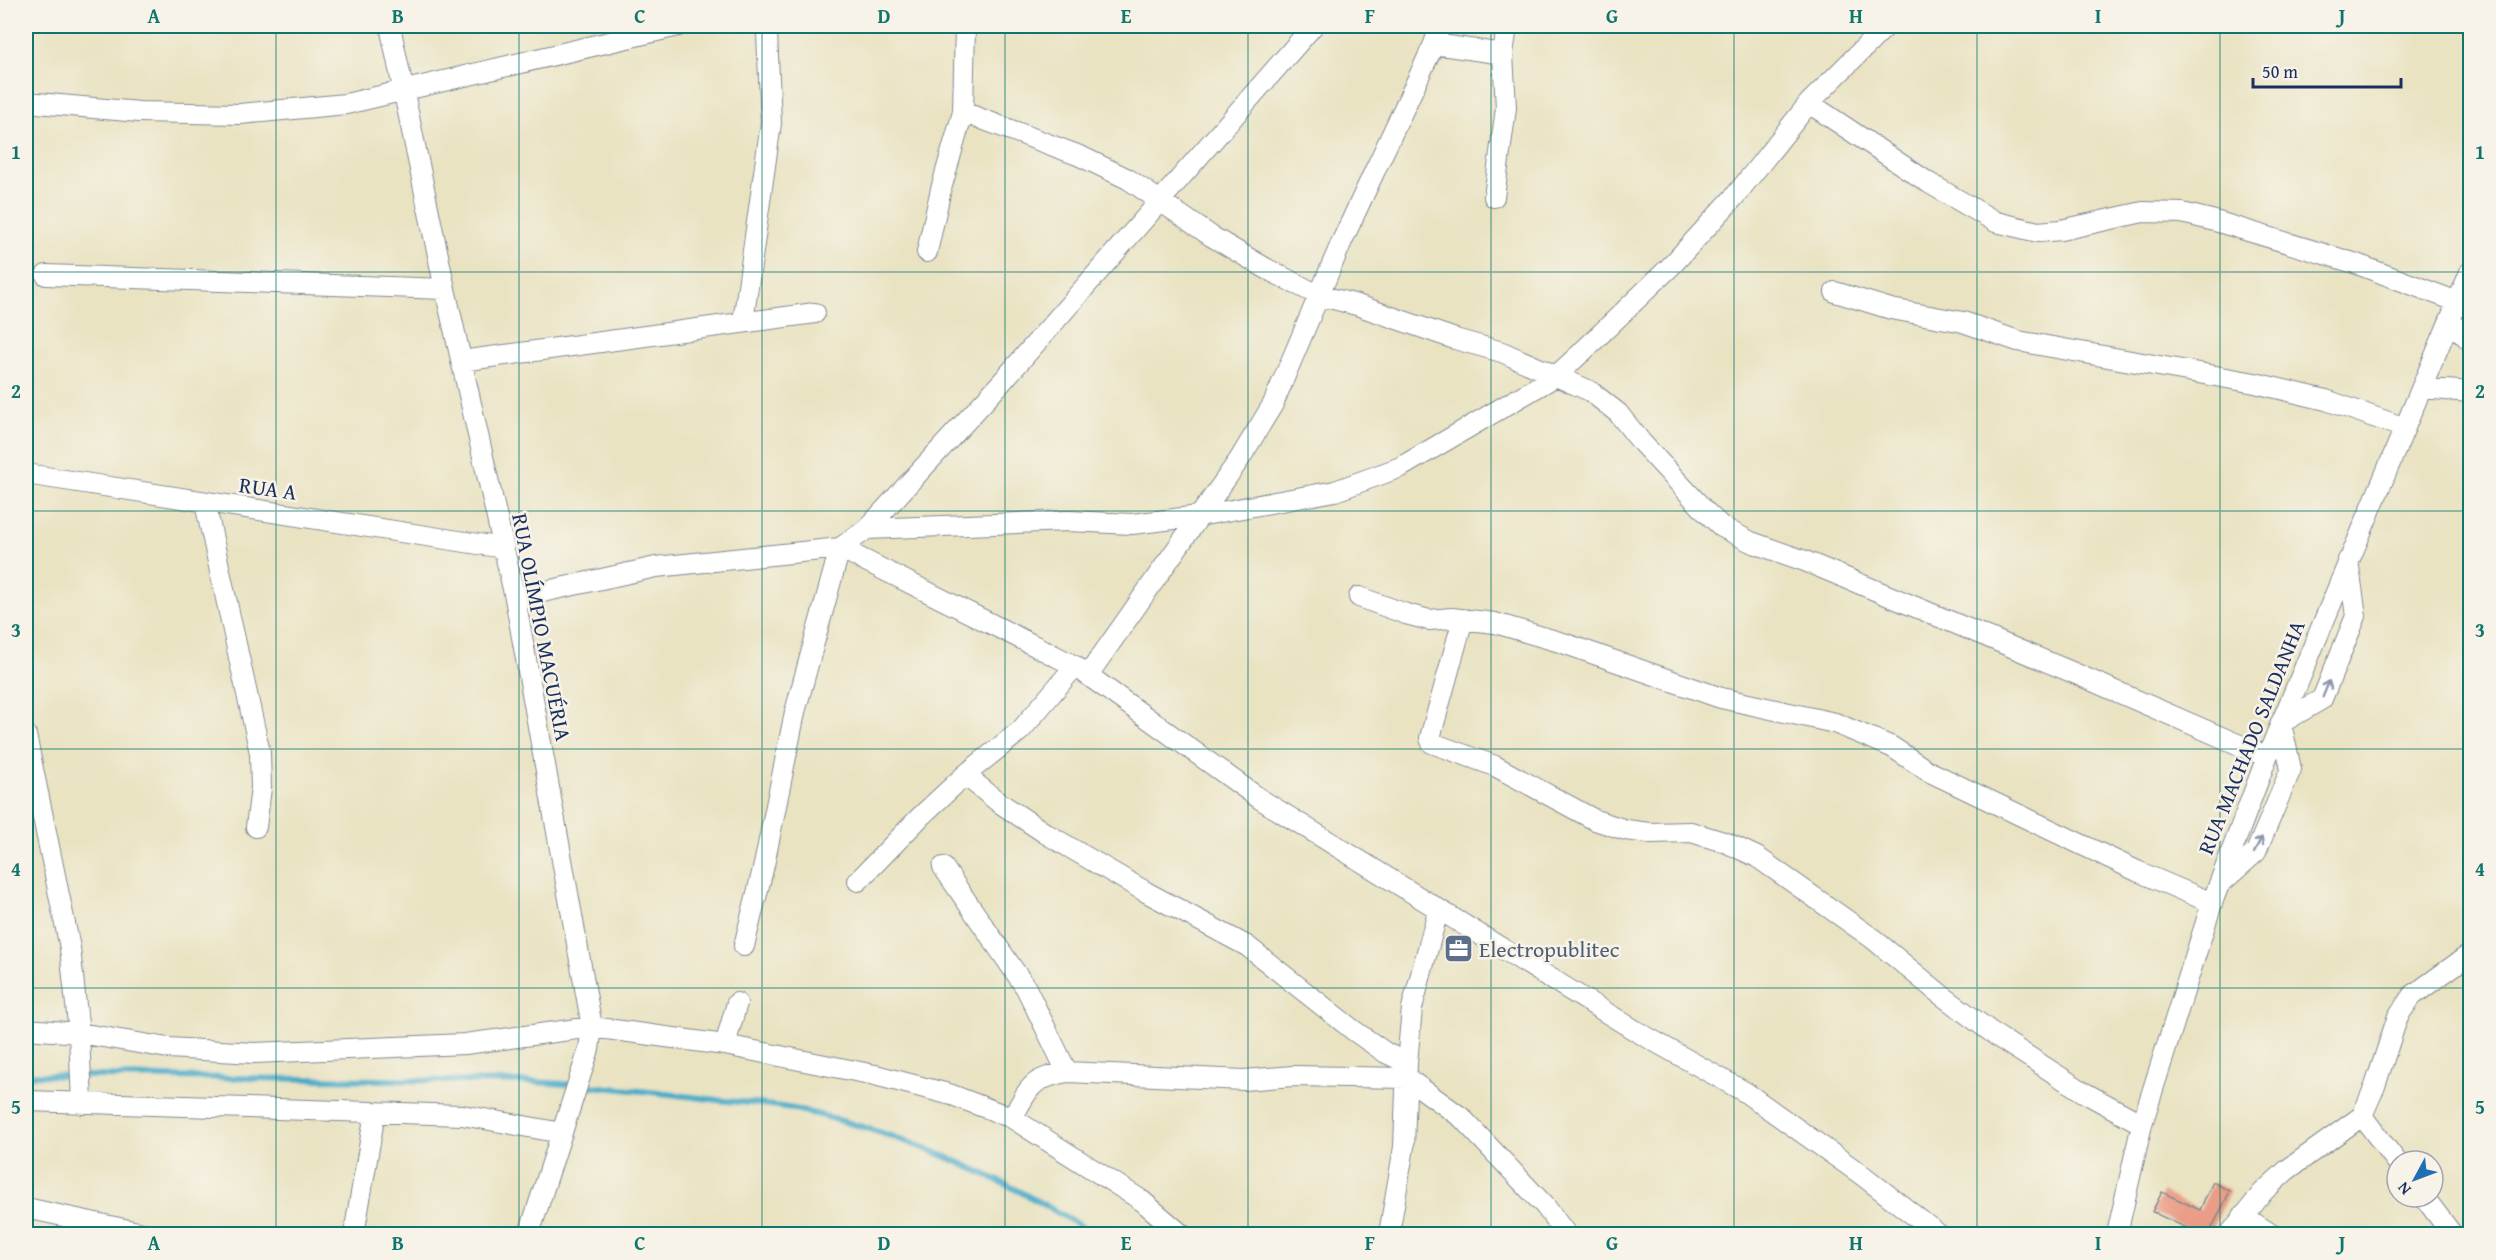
<svg xmlns="http://www.w3.org/2000/svg" width="2496" height="1260" font-family="'Gentium Book Plus',serif">
<style>
.lines{fill:none;stroke-linecap:round;stroke-linejoin:round}
.stream{stroke:#49abc8;stroke-width:6}
.building{fill:#ea9c86}
.minor-casing{stroke:#828990;stroke-width:22}
.minor{stroke:#fff;stroke-width:20}
.oneway{stroke:#8d97ae}
.grid{fill:none;stroke:#0f766e;stroke-width:1.5;stroke-opacity:0.55}
.labels{text-anchor:middle;dominant-baseline:central;stroke-width:5;stroke-linejoin:round;paint-order:stroke}
.street-label{font-size:22px;fill:#1b2f5e;stroke:#f7f3e8}
.service-label{font-size:22px;fill:#4e5e75;stroke:#f7f3e8;text-anchor:start}
.neatline{fill:none;stroke:#0f766e;stroke-width:2}
.grid-label{font-size:20px;text-anchor:middle;font-weight:bold;fill:#0f766e}
</style>
<rect width="100%" height="100%" fill="#f7f3e8"/>
<filter id="ink" filterUnits="userSpaceOnUse"><feTurbulence type="fractalNoise" baseFrequency=".0167" numOctaves="2"/><feDisplacementMap in="SourceGraphic" scale="12" xChannelSelector="R" yChannelSelector="G"/><feConvolveMatrix kernelMatrix="1 2 1 2 8 2 1 2 1" color-interpolation-filters="sRGB"/></filter>
<filter id="wash" filterUnits="userSpaceOnUse"><feTurbulence type="fractalNoise" baseFrequency=".008" numOctaves="4" result="noise"/><feDisplacementMap in="SourceGraphic" scale="24" xChannelSelector="R" yChannelSelector="G"/><feGaussianBlur stdDeviation="1.35" result="paint"/><feColorMatrix in="noise" values="0 0 0 0 0 0 0 0 0 0 0 0 0 0 0 0 0 1.4 0 .05"/><feComposite in="paint" operator="in"/></filter>
<g filter="url(#wash)">
<rect width="100%" height="100%" fill="#e9e3c2"/>
<g class="lines">
<!-- stream -->
<path class="stream" d="M26 1075 532 1082C594 1085 655 1092 717 1100 745 1103 775 1104 803 1111 908 1135 1002 1176 1093 1234"/>
</g>
<g id="blocks">
<!-- building -->
<path class="building" d="M2213 1182 2230 1191 2209 1234H2200L2152 1212 2162 1192 2200 1210Z"/>
</g>
</g>
<g filter="url(#ink)">
<use href="#blocks" fill-opacity="0" stroke="#828990" stroke-width="1.5"/>
<g class="lines">
<defs>
<path id="minor" d="M390 26 445 289 515 598 592 1027 589 1049 529 1234
M1434 44 1503 54
M26 102 139 112 240 114 346 104 678 26
M1809 103 1929 183 1996 222 2038 232 2061 230 2143 212 2182 213 2215 221 2354 263 2458 302
M963 112 1080 156 1128 179 1211 236 1267 269 1318 295 1357 305 1455 339 1502 352 1590 391 1618 413 1642 443 1705 511 1722 527 1751 542 1805 561 2074 673 2267 757
M1494 197 1506 108 1503 54 1507 26
M927 252 941 189 963 112 965 26
M46 275 445 289
M1835 292 1891 309 1963 322 2018 341 2255 383 2326 400 2405 428
M2450 321 2470 341
M743 322 771 123 767 33 763 26
M461 361 815 313
M2422 388 2470 392
M26 474 504 548
M205 503 260 753 261 788 256 827
M867 529 1000 384 1313 26
M1359 597 1406 614 1429 620 1452 618 1495 623 1563 643 1721 698 1835 723 1892 747 1928 771 2030 820 2137 871 2212 903
M515 598 656 567 840 548 1075 666 1260 799 1636 1031 1745 1092 1862 1175 1938 1234
M1463 619 1430 738 1432 743 1495 766 1595 820 1626 830 1649 833 1691 832 1727 843 1757 857 1872 938 1940 994 1998 1037 2085 1093 2142 1124
M1088 675 1239 460 1273 404 1342 241 1434 44 1440 26
M26 735 70 948 79 1033 82 1104
M965 775 997 801 1045 833 1146 892 1247 946 1353 1030 1386 1053 1407 1063
M943 867 1026 988 1067 1072
M858 881 921 816 965 775 1021 730 1075 666
M2221 883 2256 852 2291 769 2281 723 2322 699 2356 616 2348 560
M744 946 764 865 795 712 840 548 867 529 1068 521 1132 524 1199 516 1335 491 1401 467 1556 376 1581 353 1672 265 1735 196 1809 103 1886 26
M26 1029 79 1033 168 1048 254 1053 465 1044 592 1027 725 1045 875 1075 952 1095 1012 1118 1141 1200 1181 1234
M725 1045 737 1003
M26 1101 462 1115 562 1133
M2362 1116 2397 1162
M1012 1118C1031 1086 1028 1080 1067 1072L1244 1080 1293 1076 1407 1078 1462 1118 1545 1206 1566 1234
M2424 1197 2452 1234
M26 1208 147 1234
M2243 1216 2271 1234
M354 1234 375 1113
M1389 1234 1404 1147 1407 1063 1412 1008 1438 911
M2117 1234 2142 1124 2212 903 2267 757 2470 272
M2230 1234 2263 1192 2287 1170 2362 1116 2375 1086 2398 1016 2412 996 2470 954"/>
</defs>
<!-- minor casing -->
<use href="#minor" class="minor-casing"/>
<!-- minor -->
<use href="#minor" class="minor"/>
</g>
<!-- one-way arrows -->
<defs><path id="oneway-shaft" d="M-6 0H5M1.5-3L5.5 0L1.5 3" fill="none" stroke-width="1.6" stroke-linecap="round" stroke-linejoin="round" transform="scale(1.5)"/></defs>
<g class="oneway">
<use href="#oneway-shaft" transform="translate(2326 689) rotate(-68)"/>
<use href="#oneway-shaft" transform="translate(2258 845) rotate(-63)"/>
</g>
</g>
<!-- grid -->
<path class="grid" d="M276 26V1234M519 26V1234M762 26V1234M1005 26V1234M1248 26V1234M1491 26V1234M1734 26V1234M1977 26V1234M2220 26V1234M26 272H2470M26 511H2470M26 749H2470M26 988H2470"/>
<!-- icons -->
<defs>
<symbol id="office-square" viewBox="-11 -11 22 22"><rect x="-9" y="-9" width="18" height="18" rx="4" fill="#5c6f8a" stroke="#f7f3e8"/><path d="M-6-3h4V-5.5h4V-3h4V5H-6ZM-1-4.5V-3h2v-1.5ZM-6 0V1H6V0Z" fill="#fff"/></symbol>
</defs>
<g fill-rule="evenodd">
<use href="#office-square" x="1442" y="932" width="33" height="33"/>
</g>
<g class="labels">
<!-- street labels -->
<g class="street-label">
<text transform="translate(268 488) rotate(8)">RUA A</text>
<text transform="translate(542 627) rotate(79)">RUA OLÍMPIO MACUÉRIA</text>
<text transform="translate(2251 737) rotate(-68)">RUA MACHADO SALDANHA</text>
</g>
<!-- service labels -->
<g class="service-label">
<text x="1479" y="949">Electropublitec</text>
</g>
</g>
<!-- margin -->
<rect width="2496" height="1260" fill="none" stroke="#f7f3e8" stroke-width="66"/>
<!-- north arrow -->
<g transform="translate(2415 1179) rotate(229)"><circle r="28" fill="#f7f3e8" stroke="#9fa5b1" stroke-width="1.5"/>
<path d="M0-4.5L10 22L0 15L-10 22Z" fill="#1f6fb2"/>
<text y="-9" font-size="16" font-weight="bold" text-anchor="middle" fill="#1b2f5e">N</text>
</g>
<!-- scale -->
<path d="M2253 78v9h148v-9" fill="none" stroke="#1b2f5e" stroke-width="3"/>
<text x="2262" y="78" font-size="18" fill="#1b2f5e" stroke="#f7f3e8" stroke-width="4.5" paint-order="stroke">50 m</text>
<rect x="33" y="33" width="2430" height="1194" class="neatline"/>
<g class="grid-label">
<text x="154" y="23">A</text>
<text x="398" y="23">B</text>
<text x="640" y="23">C</text>
<text x="884" y="23">D</text>
<text x="1126" y="23">E</text>
<text x="1370" y="23">F</text>
<text x="1612" y="23">G</text>
<text x="1856" y="23">H</text>
<text x="2098" y="23">I</text>
<text x="2342" y="23">J</text>
<text x="16" y="159">1</text>
<text x="2480" y="159">1</text>
<text x="16" y="398">2</text>
<text x="2480" y="398">2</text>
<text x="16" y="637">3</text>
<text x="2480" y="637">3</text>
<text x="16" y="876">4</text>
<text x="2480" y="876">4</text>
<text x="16" y="1114">5</text>
<text x="2480" y="1114">5</text>
<text x="154" y="1250">A</text>
<text x="398" y="1250">B</text>
<text x="640" y="1250">C</text>
<text x="884" y="1250">D</text>
<text x="1126" y="1250">E</text>
<text x="1370" y="1250">F</text>
<text x="1612" y="1250">G</text>
<text x="1856" y="1250">H</text>
<text x="2098" y="1250">I</text>
<text x="2342" y="1250">J</text>
</g>
</svg>
